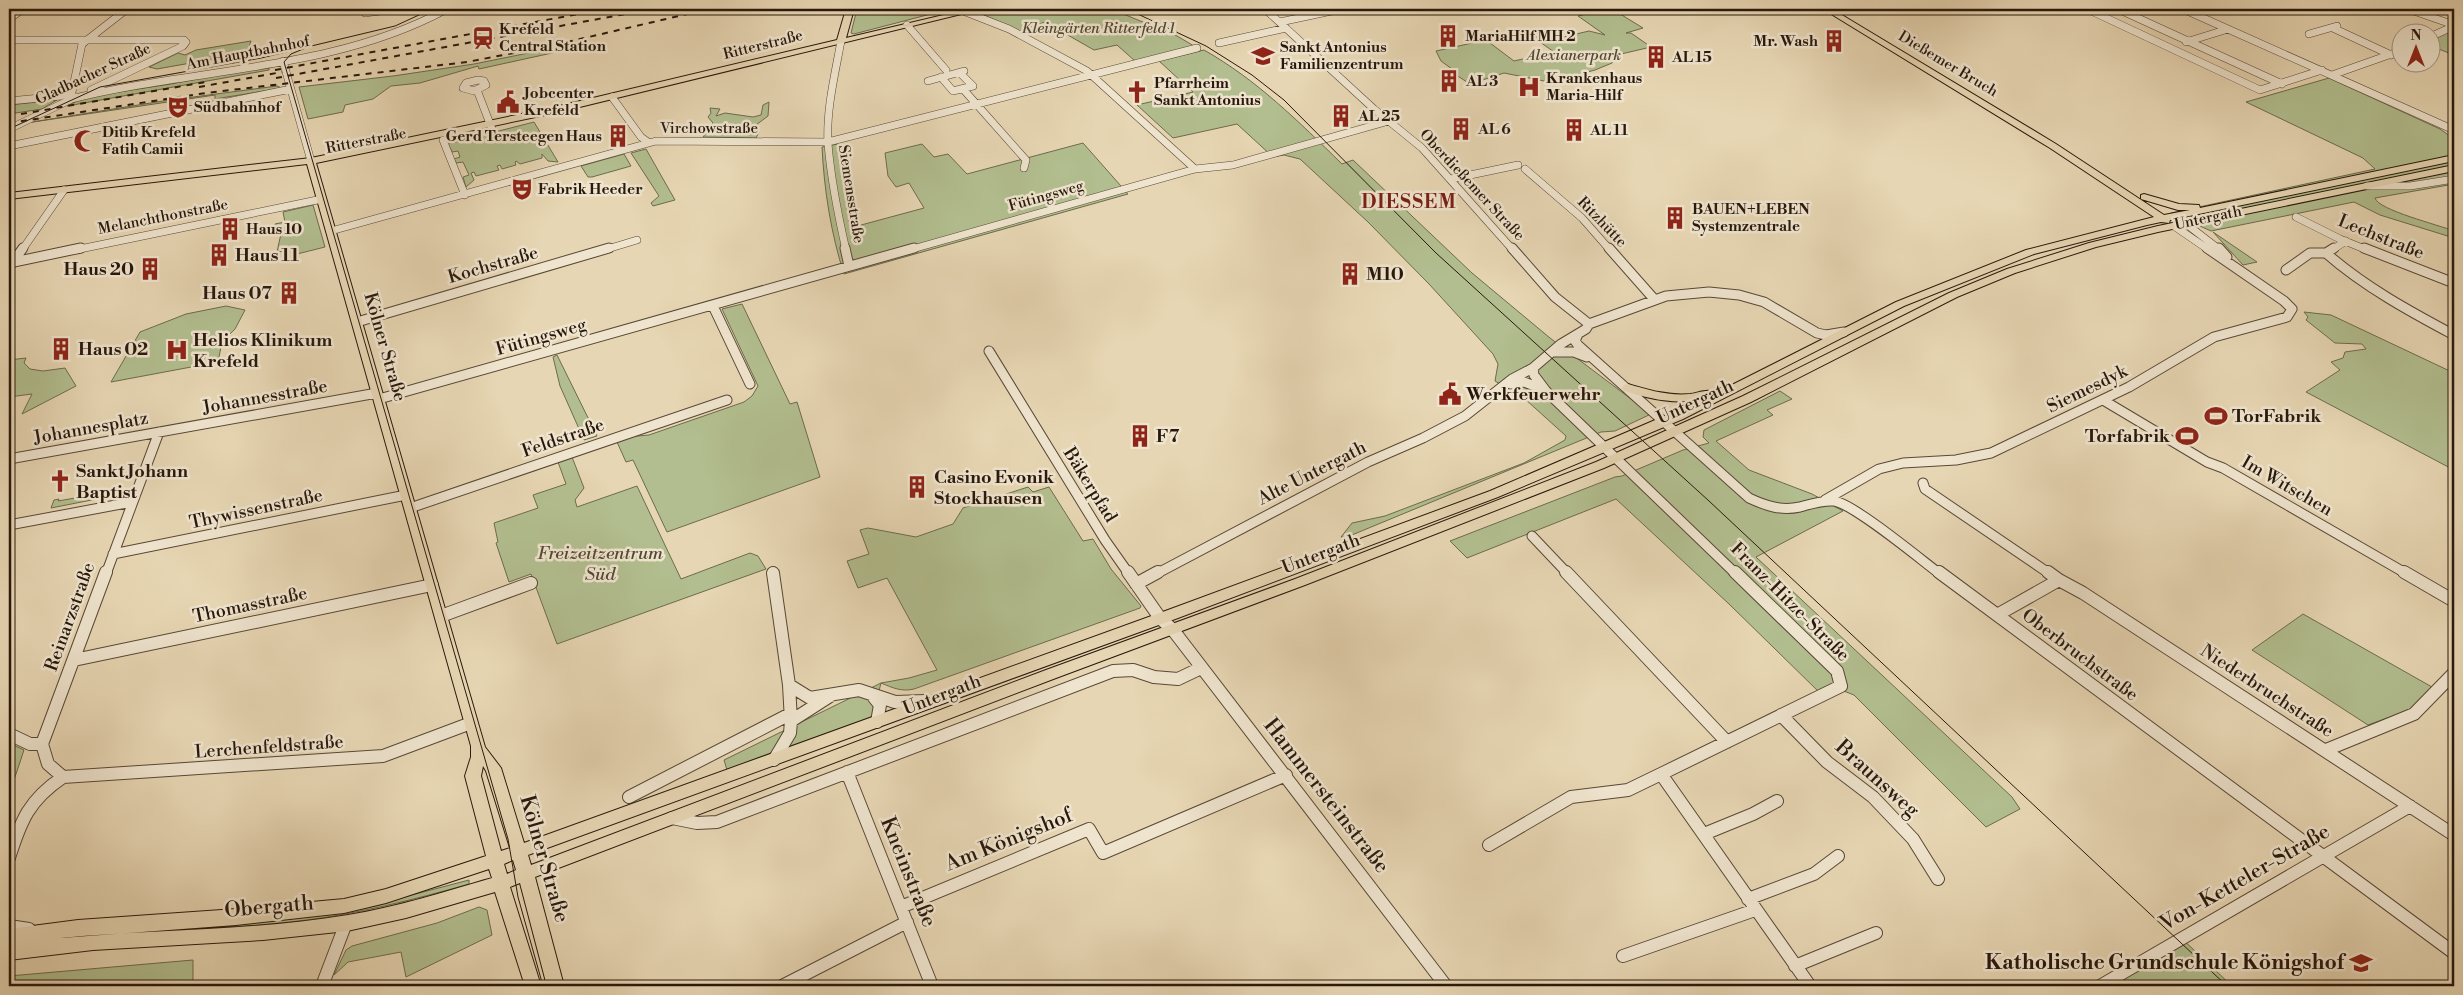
<svg xmlns="http://www.w3.org/2000/svg" width="2463" height="995" font-family="'Libre Bodoni',serif">
<style>
.green{fill:#b2be8f;stroke:#6d6b4e}
.lines{fill:none;stroke-linecap:round;stroke-linejoin:round}
.minor-far2-casing{stroke:#584836;stroke-width:8}
.minor-far1-casing{stroke:#584836;stroke-width:11}
.minor-casing{stroke:#584836;stroke-width:14}
.major-casing{stroke:#28180c;stroke-width:2}
.minor-far2{stroke:#efe4ce;stroke-width:7}
.minor-far1{stroke:#efe4ce;stroke-width:9}
.minor{stroke:#efe4ce;stroke-width:12}
.major{fill:#e7d6b3;fill-rule:evenodd}
.tram{stroke:#28180c;stroke-width:1}
.rail{stroke:#28180c;stroke-width:2;stroke-dasharray:6 6;stroke-linecap:butt}
.labels{text-anchor:middle;dominant-baseline:central;stroke-width:5;stroke-linejoin:round;paint-order:stroke}
.far-park-label{font-size:15px;font-style:italic;fill:#514a33;stroke:#efe4ce}
.far-poi-label{font-size:15px;font-weight:bold;fill:#28180c;stroke:#efe4ce;text-anchor:start}
.far-street-label{font-size:15px;fill:#28180c;stroke:#efe4ce}
.street-label{font-size:18px;fill:#28180c;stroke:#efe4ce}
.poi-label{font-size:18px;font-weight:bold;fill:#28180c;stroke:#efe4ce;text-anchor:start}
.park-label{font-size:18px;font-style:italic;fill:#514a33;stroke:#efe4ce}
.far-district-label{font-size:19px;font-weight:bold;letter-spacing:1px;fill:#7a1f14;stroke:#efe4ce}
.near-street-label{font-size:21px;fill:#28180c;stroke:#efe4ce}
.near-poi-label{font-size:21px;font-weight:bold;fill:#28180c;stroke:#efe4ce;text-anchor:end}
</style>
<rect width="100%" height="100%" fill="#e7d6b3"/>
<filter id="stains"><feTurbulence type="fractalNoise" baseFrequency=".004" numOctaves="4"/><feColorMatrix values="0 0 0 0 .2 0 0 0 0 .09 0 0 0 0 .02 0 0 0 .5 -.17"/></filter>
<radialGradient id="worn" r=".72"><stop offset=".6" stop-color="#630" stop-opacity="0"/><stop offset="1" stop-color="#630" stop-opacity=".3"/></radialGradient>
<!-- green -->
<path class="green" d="M857 9H950L854 34 851 33Z
M994 9H1111L1177 36 1194 46 1135 61 1117 45 1094 50 1045 22 1020 31 977 12Z
M1607 9H1612L1643 28 1626 33H1631L1651 47 1621 54 1612 63 1595 70 1549 82 1504 73 1470 84 1453 73 1456 72 1441 61 1436 51 1486 40 1514 61 1554 52 1533 37 1548 33 1555 39 1589 31 1605 35 1578 16Z
M2454 29V55L2431 46 2430 40Z
M251 41 247 53 157 69 149 67 178 53 185 55 196 50Z
M583 42 584 46 479 69 478 66 420 83 391 86 373 99 345 105 343 112 308 119 299 87 393 76 474 64Z
M1204 50C1257 80 1298 121 1342 164L1353 160 1472 273 1550 338 1651 414 1615 431 1601 432 1347 537H1341L1352 523 1385 516 1524 463 1565 440 1566 436 1525 399 1495 381 1498 364 1493 354 1429 284 1368 222 1300 159 1284 155 1273 157 1237 124 1173 138 1137 105 1193 92 1159 61Z
M269 65V70L67 106 85 97 171 84Z
M2329 78 2440 129 2454 139V184L2375 198C2378 210 2439 225 2454 231V238L2380 215 2354 202 2211 231 2171 213 2375 169 2363 158 2246 102Z
M277 86 282 88 215 99V95L26 123 163 101Z
M57 100 42 109 9 114V105Z
M769 102 768 116 756 125 759 132 756 138 703 137 713 123 708 117 711 113 710 108 720 109 716 116 725 113 753 117 761 115 763 105Z
M534 122 558 162 548 161 542 154V158L520 164 516 161 515 162 516 165 502 169 500 165 497 166 499 170 476 176 474 172 471 173 474 180 466 187 463 177 469 175 463 162 456 163 454 159 460 157 458 151 452 152 448 144Z
M1083 143 1128 194 844 274C831 234 824 189 822 147L838 144 850 228 924 208 909 183 896 187 888 176 885 153 922 144 934 157 948 154 967 174Z
M646 149 675 200 653 206 651 203 659 196 631 153Z
M624 154 631 166 592 177H588L581 166Z
M313 205 325 247 297 254 296 250 277 252 282 229 274 230 275 224 285 222 283 212Z
M2213 232 2257 262 2243 265Z
M742 304 790 404 797 402 820 477 667 532 633 460 626 462 617 442 626 437 649 435 744 402 752 396 758 386 722 309Z
M226 306 245 310 235 329 222 342 218 362 111 382 140 332 186 314Z
M2304 312 2331 315 2454 373V470L2306 392 2340 370 2331 362 2343 358 2345 352 2366 349 2362 344 2335 343 2306 320 2308 317Z
M557 355 597 436 584 440 560 386 553 357Z
M26 358 24 363 30 369 43 371 65 368 76 386 22 414 32 394 9 397V360Z
M1780 391 1792 399 1767 410 1773 415 1716 441 1749 470 1812 494 1843 511 1756 557 2012 797 2020 809 1986 827 1854 695 1831 686 1820 693 1729 604 1616 499 1467 558 1450 541 1615 477 1622 476 1683 450 1709 443 1703 437 1704 430Z
M572 457 584 488 575 500 577 507 637 486 681 579 750 553 758 556 766 569 557 644 531 574 509 582 496 543 498 542 494 523 538 508 533 495 566 484 558 462Z
M1028 487 1033 492 1049 487 1083 541 1093 539 1111 569 1141 606 1140 608 914 689C902 692 893 688 881 683L872 719 727 770 724 760 881 683 909 678 937 670 887 578 858 588 847 561 869 554 860 530 868 528 916 537 953 524 963 508Z
M115 491 112 496 51 508 54 500 59 499 58 501Z
M2303 614 2432 687 2409 710 2368 725 2252 650Z
M11 744 24 750 9 795V745Z
M469 880V884C413 900 357 914 299 921 203 933 105 931 9 947V943L48 937 385 902Z
M479 907 487 910 492 935 406 977 401 952 348 962 334 975 346 950 352 946 437 923Z
M2178 935 2232 986H2092Z
M193 960V986H9V976Z"/>
<g class="lines">
<defs>
<path id="minor-far2" d="M364 9 365 13 395 9
M958 9 1009 29 1087 71 1195 169
M1265 9 1374 109 1422 148 1513 250
M2087 9 2260 90 2322 70
M2118 9 2282 84
M2183 9 2454 130
M2408 9 2454 25
M9 19 23 9
M1280 22 1341 9
M907 25 946 70
M2333 28 2391 55
M2309 34 2337 26
M2430 37 2454 26
M9 40H184L186 42
M841 41C835 74 826 110 828 144 831 179 838 215 846 250
M2186 42 2228 29
M1219 43 1286 28
M283 61 311 161
M2332 75 2400 51
M941 77 953 91 973 86 960 73
M478 80 484 81 486 85 474 91 463 88 466 83Z
M928 81 964 71
M963 89 1026 160 1024 168
M91 90 183 46 186 42
M477 90 492 129
M612 97 641 137 648 142
M71 99C194 68 333 71 447 9
M9 101 61 96 72 92 82 44 127 9
M9 129 76 97
M443 140 465 195
M9 146 291 89
M1525 169 1582 218 1610 250
M1451 179 1518 165
M2367 186H2410L2454 179
M2296 217 2340 239 2367 250
M2185 223 2220 250
M2174 226 2209 250
M331 231 656 141 828 142 1197 48
M22 250 64 190
M75 250 322 199
M604 250 637 240
M909 250 1195 169 1233 165 1389 121
M2332 250 2346 241"/>
<path id="minor-far1" d="M845 248 849 266
M1512 248 1555 297 1589 324
M1609 248 1654 299
M2219 248 2227 257
M2334 248 2326 253C2365 287 2409 311 2454 335
M2364 248 2454 283
M13 262 23 248
M9 263 81 248
M2286 270 2310 253H2326
M713 306 750 384
M357 322 609 248
M1578 334 1575 341 1578 345 1749 498C1766 506 1781 511 1800 507 1811 504 1822 500 1834 501 1854 504 1920 559 1940 574
M989 351 1105 540 1129 574
M1552 352H1574L1587 357
M1533 368 1534 375 1546 391 1736 574
M1511 384 1524 382 1545 390
M379 399 914 248
M2103 400 2207 462 2223 468 2407 574
M9 459 377 393
M1923 483 1925 489 2050 574
M1825 500 1879 469 1903 463 1956 460 1991 453 2129 387 2214 337 2287 317 2292 309 2284 301 2207 248
M410 508 727 400
M9 525 132 502
M1532 536 1568 574
M113 554 406 495
M106 574 159 432
M1156 574 1368 462 1423 438 1465 416 1512 379 1533 368 1561 344 1586 329 1589 324 1666 296 1709 292 1739 295 1764 302 1817 333 1826 335 1844 332"/>
<path id="minor" d="M1128 572 1160 618 1173 630 1446 986
M1566 572 1727 742
M1735 572 1837 671 1841 686 1661 774 1810 986
M1939 572 2454 953
M2048 572 2059 580
M2404 572 2454 601
M773 573 789 685 791 721 790 733 774 760
M1136 584 1158 572
M1997 615 2059 580 2083 593 2454 835
M441 616 531 583
M74 660 432 585
M789 685 810 698 859 690 895 702 925 701
M872 695 880 705 877 722
M1781 715 1827 762 1873 797 1913 839 1938 879
M791 721 830 696
M9 734 30 744H42
M2326 750 2414 714 2454 673
M847 772 932 986
M63 777 383 756 471 723
M629 797 790 714
M672 818 697 823 717 822 1113 671 1133 670 1154 677 1178 679 1201 668
M1704 834 1753 814 1777 801
M1489 845 1571 797 1628 790 1661 774
M9 858C21 820 29 800 63 777L48 764 42 744 106 572
M1748 899 1814 874 1838 856
M901 907 1089 829 1103 853 1286 775
M9 926 29 929
M1623 956 1755 910
M1795 966 1876 933
M322 986 346 923
M782 986 907 922
M2100 986 2410 806"/>
<path id="major" d="M846 9H854L846 38 969 9H982L555 113 316 163 485 747 501 768 524 843 1168 610 1490 491 1704 399C1676 405 1650 399 1624 391L1622 388 1624 385 1628 384C1649 390 1668 396 1690 394 1698 393 1710 388 1716 393L1896 302 2026 250 2154 217 2050 148 1823 9H1832L2056 144 2164 215 2190 210H2178L2141 199V195L2144 194 2179 204 2199 205 2200 208 2454 155V161L2170 220 2169 223 2161 222 2147 225 2034 254 1904 306 1683 419 1498 497 1178 618 528 855 531 865 1046 670 1295 579 1596 462 1743 396 1949 293 2007 269 2089 243 2158 226 2454 165V171L2158 232 2096 247 2015 273 1957 297 1751 402 1604 468 1305 585 1056 678 535 877 564 986H547L520 883 510 887 541 986H525L495 892 406 918 347 931 263 940 93 950 9 960V929L78 920 236 909 344 899 386 889 486 856 465 776 471 757V746L307 164 9 199V193L311 158 555 107 837 40ZM483 766 486 771 510 848 501 851 481 776ZM513 860 516 870 507 874 504 864ZM489 869 492 878C444 892 397 907 348 915 254 931 156 929 61 938L236 925 344 913 386 903Z"/>
</defs>
<!-- minor-far2 casing -->
<use href="#minor-far2" class="minor-far2-casing"/>
<!-- minor-far1 casing -->
<use href="#minor-far1" class="minor-far1-casing"/>
<!-- minor casing -->
<use href="#minor" class="minor-casing"/>
<!-- major casing -->
<use href="#major" class="major-casing"/>
<!-- minor-far2 -->
<use href="#minor-far2" class="minor-far2"/>
<!-- minor-far1 -->
<use href="#minor-far1" class="minor-far1"/>
<!-- minor -->
<use href="#minor" class="minor"/>
<!-- major -->
<use href="#major" class="major"/>
<!-- tram -->
<path class="tram" d="M905 9 938 11 979 9
M1127 9 1206 46 1252 75 1284 100 1436 253 1709 501 2227 986
M308 47 291 54 284 62 508 839 518 897 543 986
M9 129 100 87 261 58 395 26 432 9"/>
<!-- rail -->
<path class="rail" d="M647 13 665 9
M275 70 606 9
M276 78 653 9
M199 87 282 72
M21 114 206 82
M9 123 206 93 467 62 550 46 709 9"/>
</g>
<!-- icons -->
<defs>
<symbol id="building-bare" viewBox="-9 -9 18 18"><path d="M-4-6H4V6H1V3H-1V6H-4ZM-2.5-4.3h1.7v1.8h-1.7ZM.8-4.3h1.7v1.8H.8ZM-2.5-1h1.7V.8h-1.7ZM.8-1h1.7V.8H.8Z" fill="#8f2418" stroke="#efe4ce" stroke-width="2.5" paint-order="stroke"/></symbol>
<symbol id="station-bare" viewBox="-9 -9 18 18"><path d="M-3-6H3Q5-6 5-4V2Q5 4 3 4L4.5 6H3L1.5 4h-3L-3 6H-4.5L-3 4Q-5 4-5 2V-4Q-5-6-3-6ZM-3.5-4v3h7v-3ZM-3.5 1v1.5H-2V1ZM2 1v1.5H3.5V1Z" fill="#8f2418" stroke="#efe4ce" stroke-width="2.5" paint-order="stroke"/></symbol>
<symbol id="school-bare" viewBox="-9 -9 18 18"><path d="M0-5L7-2L0 1L-7-2ZM-4 1L0 2.5L4 1V4Q0 6-4 4Z" fill="#8f2418" stroke="#efe4ce" stroke-width="2.5" paint-order="stroke"/></symbol>
<symbol id="hospital-bare" viewBox="-9 -9 18 18"><path d="M-5-5h3v3.5h4V-5h3V5h-3V1.5h-4V5h-3Z" fill="#8f2418" stroke="#efe4ce" stroke-width="2.5" paint-order="stroke"/></symbol>
<symbol id="church-bare" viewBox="-9 -9 18 18"><path d="M-1.2-6h2.4v3.5h3.3v2.4h-3.3V6h-2.4V-.1h-3.3v-2.4h3.3Z" fill="#8f2418" stroke="#efe4ce" stroke-width="2.5" paint-order="stroke"/></symbol>
<symbol id="civic-bare" viewBox="-9 -9 18 18"><path d="M-.6-6.5H3V-4.5H.6V-3L4-1V1h2V6H-6V1h2V-1L-.6-3ZM-1.2 2.5V6h2.4V2.5Z" fill="#8f2418" stroke="#efe4ce" stroke-width="2.5" paint-order="stroke"/></symbol>
<symbol id="theatre-bare" viewBox="-9 -9 18 18"><path d="M-5-5.5Q0-4 5-5.5V0Q5 5 0 6Q-5 5-5 0ZM-3.3-2.5H-1v1.5H-3.3ZM1-2.5H3.3v1.5H1ZM-2.8 1Q0 5.5 2.8 1Z" fill="#8f2418" stroke="#efe4ce" stroke-width="2.5" paint-order="stroke"/></symbol>
<symbol id="mosque-bare" viewBox="-9 -9 18 18"><path d="M3.5-4.9A6 6 0 1 0 3.5 4.9A5 5 0 1 1 3.5-4.9Z" fill="#8f2418" stroke="#efe4ce" stroke-width="2.5" paint-order="stroke"/></symbol>
<symbol id="stadium-bare" viewBox="-9 -9 18 18"><path d="M0-5a6.5 5 0 1 0 0 10a6.5 5 0 1 0 0-10ZM-3.5-1.8h7v3.6h-7Z" fill="#8f2418" stroke="#efe4ce" stroke-width="2.5" paint-order="stroke"/></symbol>
</defs>
<g fill-rule="evenodd">
<use href="#building-bare" x="1432" y="20" width="32" height="32"/>
<use href="#station-bare" x="467" y="22" width="32" height="32"/>
<use href="#building-bare" x="1818" y="25" width="32" height="32"/>
<use href="#school-bare" x="1247" y="40" width="32" height="32"/>
<use href="#building-bare" x="1640" y="41" width="32" height="32"/>
<use href="#building-bare" x="1433" y="65" width="32" height="32"/>
<use href="#hospital-bare" x="1513" y="71" width="32" height="32"/>
<use href="#church-bare" x="1121" y="76" width="32" height="32"/>
<use href="#civic-bare" x="492" y="86" width="32" height="32"/>
<use href="#theatre-bare" x="162" y="91" width="32" height="32"/>
<use href="#building-bare" x="1325" y="100" width="32" height="32"/>
<use href="#building-bare" x="1445" y="113" width="32" height="32"/>
<use href="#building-bare" x="1558" y="114" width="32" height="32"/>
<use href="#building-bare" x="602" y="120" width="32" height="32"/>
<use href="#mosque-bare" x="69" y="125" width="32" height="32"/>
<use href="#theatre-bare" x="506" y="173" width="32" height="32"/>
<use href="#building-bare" x="1659" y="202" width="32" height="32"/>
<use href="#building-bare" x="214" y="213" width="32" height="32"/>
<use href="#building-bare" x="203" y="239" width="32" height="32"/>
<use href="#building-bare" x="134" y="253" width="32" height="32"/>
<use href="#building-bare" x="1334" y="258" width="32" height="32"/>
<use href="#building-bare" x="273" y="277" width="32" height="32"/>
<use href="#building-bare" x="45" y="333" width="32" height="32"/>
<use href="#hospital-bare" x="161" y="334" width="32" height="32"/>
<use href="#civic-bare" x="1434" y="378" width="32" height="32"/>
<use href="#stadium-bare" x="2200" y="400" width="32" height="32"/>
<use href="#building-bare" x="1124" y="420" width="32" height="32"/>
<use href="#stadium-bare" x="2171" y="420" width="32" height="32"/>
<use href="#church-bare" x="44" y="465" width="32" height="32"/>
<use href="#building-bare" x="901" y="471" width="32" height="32"/>
<use href="#school-bare" x="2345" y="947" width="32" height="32"/>
</g>
<g class="labels">
<!-- far-park labels -->
<g class="far-park-label">
<text x="1098" y="28">Kleingärten Ritterfeld 1</text>
<text x="1574" y="55">Alexianerpark</text>
</g>
<!-- far-poi labels -->
<g class="far-poi-label">
<text x="499" y="29">Krefeld<tspan x="499" dy="17">Central Station</tspan></text>
<text x="1465" y="36">MariaHilf MH 2</text>
<text x="1818" y="41" text-anchor="end">Mr. Wash</text>
<text x="1280" y="47">Sankt Antonius<tspan x="1280" dy="17">Familienzentrum</tspan></text>
<text x="1672" y="57">AL 15</text>
<text x="1546" y="78">Krankenhaus<tspan x="1546" dy="17">Maria-Hilf</tspan></text>
<text x="1466" y="81">AL 3</text>
<text x="1154" y="83">Pfarrheim<tspan x="1154" dy="17">Sankt Antonius</tspan></text>
<text x="524" y="93">Jobcenter<tspan x="524" dy="17">Krefeld</tspan></text>
<text x="194" y="107">Südbahnhof</text>
<text x="1358" y="116">AL 25</text>
<text x="1478" y="129">AL 6</text>
<text x="1590" y="130">AL 11</text>
<text x="102" y="132">Ditib Krefeld<tspan x="102" dy="17">Fatih Camii</tspan></text>
<text x="602" y="136" text-anchor="end">Gerd Tersteegen Haus</text>
<text x="538" y="189">Fabrik Heeder</text>
<text x="1692" y="209">BAUEN+LEBEN<tspan x="1692" dy="17">Systemzentrale</tspan></text>
<text x="246" y="229">Haus 10</text>
</g>
<!-- far-street labels -->
<g class="far-street-label">
<text transform="translate(763 45) rotate(-14)">Ritterstraße</text>
<text transform="translate(248 53) rotate(-11)">Am Hauptbahnhof</text>
<text transform="translate(1948 64) rotate(31)">Dießemer Bruch</text>
<text transform="translate(93 74) rotate(-25)">Gladbacher Straße</text>
<text x="709" y="128">Virchowstraße</text>
<text transform="translate(366 141) rotate(-11)">Ritterstraße</text>
<text transform="translate(1472 185) rotate(47)">Oberdießemer Straße</text>
<text transform="translate(851 194) rotate(81)">Siemensstraße</text>
<text transform="translate(1046 196) rotate(-16)">Fütingsweg</text>
<text transform="translate(163 217) rotate(-11)">Melanchthonstraße</text>
<text transform="translate(2208 218) rotate(-12)">Untergath</text>
<text transform="translate(1602 222) rotate(46)">Ritzhütte</text>
</g>
<!-- street labels -->
<g class="street-label">
<text transform="translate(2381 237) rotate(22)">Lechstraße</text>
<text transform="translate(493 265) rotate(-16)">Kochstraße</text>
<text transform="translate(541 337) rotate(-16)">Fütingsweg</text>
<text transform="translate(385 347) rotate(74)">Kölner Straße</text>
<text transform="translate(2087 389) rotate(-26)">Siemesdyk</text>
<text transform="translate(265 397) rotate(-10)">Johannesstraße</text>
<text transform="translate(1695 402) rotate(-25)">Untergath</text>
<text transform="translate(91 428) rotate(-10)">Johannesplatz</text>
<text transform="translate(563 438) rotate(-19)">Feldstraße</text>
<text transform="translate(1312 473) rotate(-27)">Alte Untergath</text>
<text transform="translate(1090 485) rotate(58)">Bäkerpfad</text>
<text transform="translate(2287 486) rotate(30)">Im Witschen</text>
<text transform="translate(256 509) rotate(-12)">Thywissenstraße</text>
<text transform="translate(1321 554) rotate(-21)">Untergath</text>
<text transform="translate(1790 602) rotate(45)">Franz-Hitze-Straße</text>
<text transform="translate(250 605) rotate(-12)">Thomasstraße</text>
<text transform="translate(70 617) rotate(-70)">Reinarzstraße</text>
<text transform="translate(2080 655) rotate(37)">Oberbruchstraße</text>
<text transform="translate(2267 691) rotate(33)">Niederbruchstraße</text>
<text transform="translate(942 695) rotate(-21)">Untergath</text>
<text transform="translate(269 747) rotate(-4)">Lerchenfeldstraße</text>
</g>
<!-- poi labels -->
<g class="poi-label">
<text x="235" y="255">Haus 11</text>
<text x="134" y="269" text-anchor="end">Haus 20</text>
<text x="1366" y="274">M10</text>
<text x="272" y="293" text-anchor="end">Haus 07</text>
<text x="193" y="340">Helios Klinikum<tspan x="193" dy="21">Krefeld</tspan></text>
<text x="78" y="349">Haus 02</text>
<text x="1466" y="394">Werkfeuerwehr</text>
<text x="2232" y="416">TorFabrik</text>
<text x="1156" y="436">F7</text>
<text x="2170" y="436" text-anchor="end">Torfabrik</text>
<text x="76" y="471">Sankt Johann<tspan x="76" dy="21">Baptist</tspan></text>
<text x="934" y="477">Casino Evonik<tspan x="934" dy="21">Stockhausen</tspan></text>
</g>
<!-- park labels -->
<g class="park-label">
<text x="600" y="553">Freizeitzentrum<tspan x="600" dy="21">Süd</tspan></text>
</g>
<!-- far-district labels -->
<g class="far-district-label">
<text x="1409" y="202">DIESSEM</text>
</g>
<!-- near-street labels -->
<g class="near-street-label">
<text transform="translate(1877 779) rotate(42)">Braunsweg</text>
<text transform="translate(1326 796) rotate(52)">Hammersteinstraße</text>
<text transform="translate(1009 840) rotate(-22)">Am Königshof</text>
<text transform="translate(544 859) rotate(74)">Kölner Straße</text>
<text transform="translate(908 872) rotate(68)">Kneinstraße</text>
<text transform="translate(2245 878) rotate(-30)">Von-Ketteler-Straße</text>
<text transform="translate(269 907) rotate(-5)">Obergath</text>
</g>
<!-- near-poi labels -->
<g class="near-poi-label">
<text x="2344" y="963">Katholische Grundschule Königshof</text>
</g>
</g>
<!-- margin -->
<rect width="2463" height="995" fill="none" stroke="#e7d6b3" stroke-width="30"/>
<rect x="10" y="10" width="2443" height="975" fill="none" stroke="#28180c" stroke-width="2.5"/>
<rect x="15" y="15" width="2433" height="965" fill="none" stroke="#28180c"/>
<!-- north arrow -->
<g transform="translate(2416 48)"><circle r="24" fill="#efe4ce" stroke="#9f9280"/>
<path d="M0-4L9 19L0 12L-9 19Z" fill="#8f2418"/>
<text y="-8" font-size="14" font-weight="bold" text-anchor="middle" fill="#28180c">N</text>
</g>
<rect width="100%" height="100%" filter="url(#stains)"/>
<rect width="100%" height="100%" fill="url(#worn)"/>
</svg>
